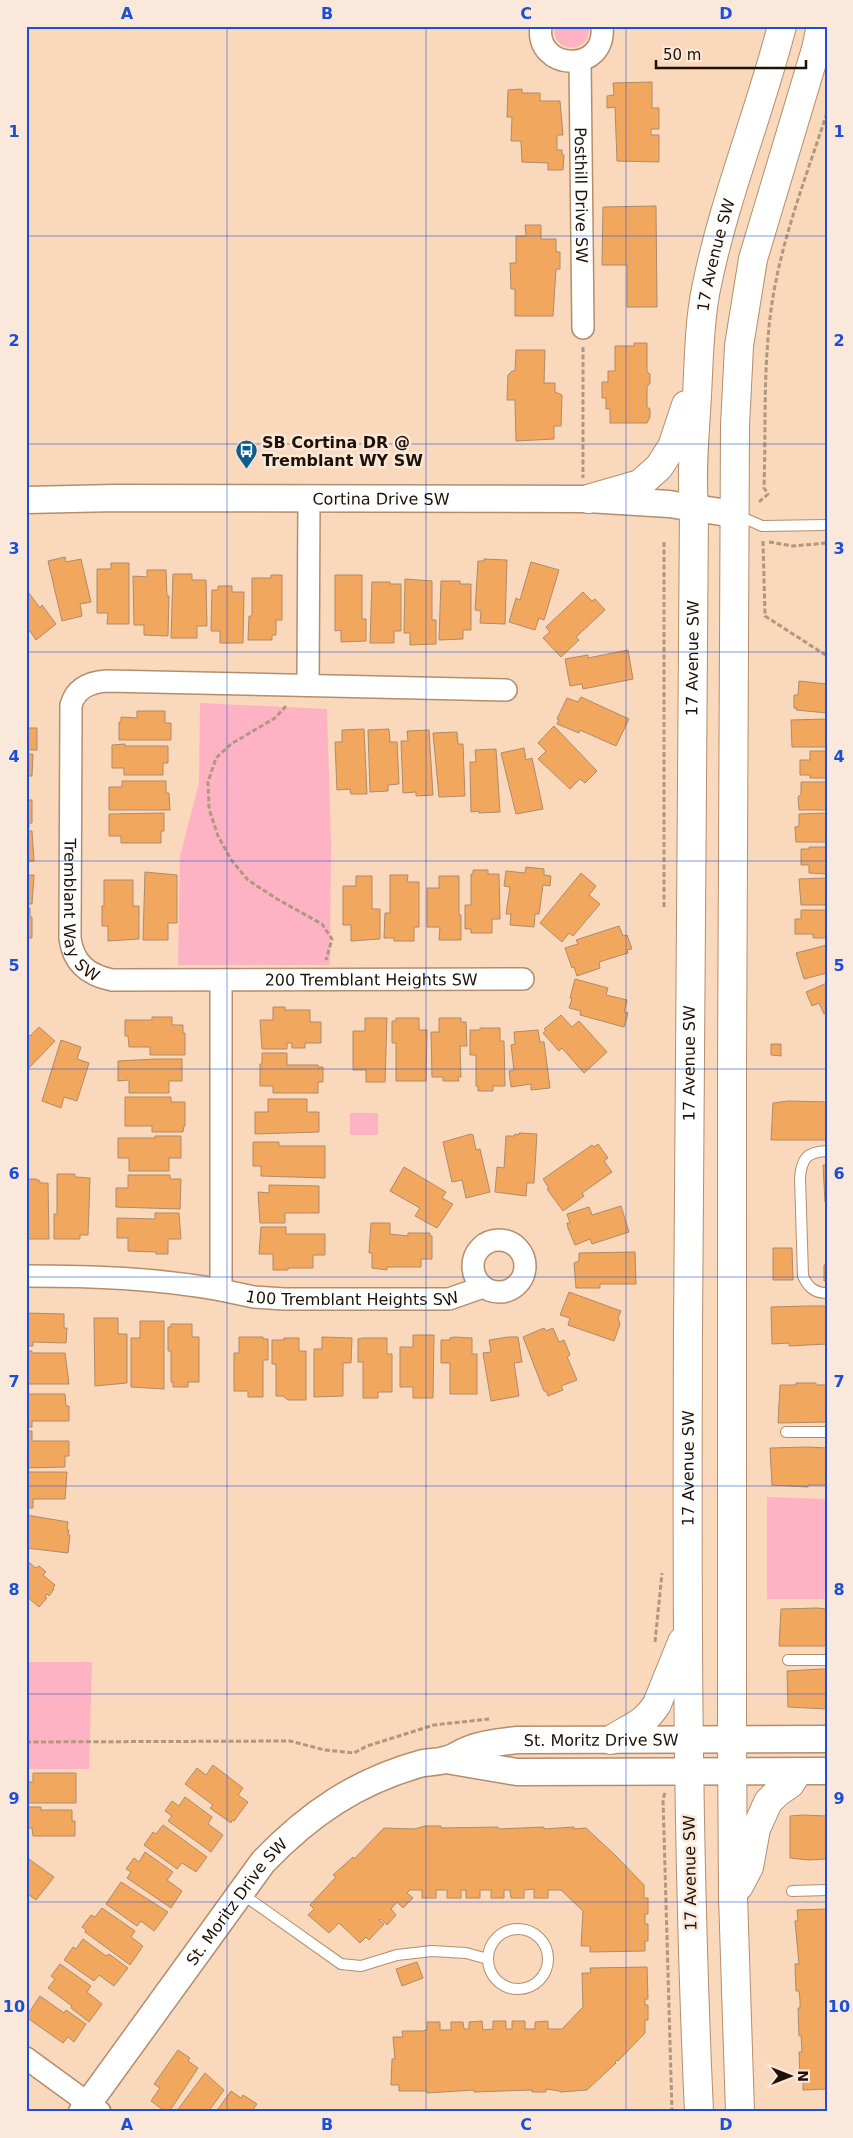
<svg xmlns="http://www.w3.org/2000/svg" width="853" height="2138" font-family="'DejaVu Sans',sans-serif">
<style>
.green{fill:#fdb3c4}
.building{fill:#f2a75e;stroke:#b08a68}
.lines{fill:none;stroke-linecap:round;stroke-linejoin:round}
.service-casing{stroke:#b48e6c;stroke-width:12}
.minor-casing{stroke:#b48e6c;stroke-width:24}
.tertiary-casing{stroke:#b48e6c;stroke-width:29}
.secondary-casing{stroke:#b48e6c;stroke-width:30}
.path{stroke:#b29780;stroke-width:3;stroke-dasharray:5 2.5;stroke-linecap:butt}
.service{stroke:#fff;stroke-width:10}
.minor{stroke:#fff;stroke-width:21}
.tertiary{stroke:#fff;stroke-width:26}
.secondary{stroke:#fff;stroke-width:28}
.grid{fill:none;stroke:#1d4ed8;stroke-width:1;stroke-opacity:0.55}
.labels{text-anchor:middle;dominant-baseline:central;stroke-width:5;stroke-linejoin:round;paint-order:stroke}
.street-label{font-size:16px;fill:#1f1105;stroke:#fae9da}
.poi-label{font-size:16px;font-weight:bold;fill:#1f1105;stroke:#fae9da;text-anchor:start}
.neatline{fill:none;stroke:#1d4ed8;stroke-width:2}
.grid-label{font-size:16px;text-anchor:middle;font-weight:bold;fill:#1d4ed8}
</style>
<rect width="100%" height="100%" fill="#f9d8bb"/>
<!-- green -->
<path class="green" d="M555 26H589C591 57 549 53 555 26Z
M200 703 327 709 331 845 330 965H178L180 856 199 783Z
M350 1113H378V1135H350Z
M767 1497 827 1499V1599H767Z
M26 1662H92L89 1769H26Z"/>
<!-- building -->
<path class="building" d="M652 82V108H659V129H651V135H659V162L617 161 615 107 607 108V96L614 95 613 83Z
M522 89V93H540V101H560L563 135H557V150H562V155H564L563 170H548V163L522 162 521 141H511L512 117H507L508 90Z
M656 206 657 307H627V265H602L603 207Z
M525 225H541V239H556V252H560V269H556L553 316H515V289H511L510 263H516V236H526Z
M634 343H647V372L650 374V383L647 387V407L650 409V417L647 423H610V409H606V398H602V382H608V371H615V346H634Z
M516 350H545L544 383H555V392L562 395 561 426H554V439L516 441 515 400H507L508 375 512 371H515Z
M65 557 66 562 81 559 91 602 80 604 82 616 62 621 48 561Z
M484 559 507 560 505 624 480 623 481 611 475 610 478 561H484Z
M531 562 559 570 544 620 539 618 535 630 509 622 516 598 520 600Z
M111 563H129V624H107L108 613H97V569H111Z
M147 570H166L167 596H169L168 636 144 635V625H134L133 576 147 577Z
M173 574H192V580H206L207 626H197V638H171Z
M271 575H282V620H276V635H272V640H248L249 616H252V578H271Z
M335 575H362V619H366V641L341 642V630L335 631Z
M405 579 432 581V620H436V644L410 645V633H404Z
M441 581H460V584H471V630H463V639L439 640Z
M372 582H390V584H401V631H394V643H370Z
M218 586H232V592H244L243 643H220V631H211L212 590H218Z
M26 589 40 608 42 605 56 624 36 640 30 631 26 633Z
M583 592 592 601 595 599 605 610 576 637 579 640 561 657 543 638 550 632 546 627Z
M628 650 633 679 583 689 582 684 570 686 565 659 588 655V658Z
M799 681 827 684V713L796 710 797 708H794V695H798Z
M581 697 629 719 616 746 580 730 579 733 557 724 559 720 557 719 567 698 578 702Z
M137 711H165V723H171V740H119V722H121V717L137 718Z
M827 719V747H792L791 720Z
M554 726 597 771 585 783 580 779 570 789 538 759 546 751 538 743Z
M26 728H37V750H26Z
M364 729 367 794H351L350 789 337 790 335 742H342V730Z
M389 729 390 742H397L399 784 388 785V791L370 792 368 730Z
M429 730 433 795 416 796V792L403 793 401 741H408L407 731Z
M457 732 458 744H463L465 796 439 797 433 733Z
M125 744V746H168V763H163V775H124V768H112V745Z
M524 748 526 760 532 758 543 809 516 814 501 753Z
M496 749 500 812 479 813V811L471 812 470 762H476L475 750Z
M810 751H827V778H810V775H800V760H810Z
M26 754H33L32 776H26Z
M122 781H166V793H169L170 810H109V787H122Z
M801 782H827V810H799L798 797 801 794Z
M26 800H32V823H29V827H26Z
M164 813V831H161V843H121V836H109V814Z
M827 813V842H796L795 827 799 826V814Z
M26 831H32L34 861H26Z
M809 847H827V874L809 873V865H801V849H809Z
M526 867 544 869V875L551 876 550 886 543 885 539 914H535L534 927 510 925 511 914H506L510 887 504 886 506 871 525 873Z
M473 870H488V874H499L500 919H492V933H471V929H465V905H471V874H473Z
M145 872 177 875V923H168V940H143Z
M581 873 596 886 589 895 600 904 573 936 569 933 562 942 540 923Z
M26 875H34L32 904H26Z
M390 875H408L407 882H419V927H414V941H394V938H384L385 913H390Z
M356 876H372V909H380V939L351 941V925H343V886H356Z
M439 876H459V915H461V940H439L440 927H427V888H439Z
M827 878V905H801L799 879Z
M104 880H133V906H139V939L108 941V926H102V906H104Z
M26 908H30V917H32V938H26Z
M801 910H827V938H813V934H795V919H801Z
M619 926 623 936 627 935 632 949 627 950 628 953 599 962 600 968 577 976 574 967 572 968 565 948 578 944 576 940Z
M827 945V973L804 979 796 953Z
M575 979 608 988 606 995 627 1000 624 1012 628 1013 624 1027 580 1015 581 1011 569 1008 572 999 570 998Z
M827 983V1013L824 1014 819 1003 812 1006 806 992Z
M273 1007H285V1010H310V1022H321V1043H305V1048H292V1043H287V1049H262L260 1020H273Z
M561 1015 572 1027 579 1021 607 1052 584 1073 562 1048 559 1051 543 1033 546 1031 544 1029Z
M152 1017H172V1025H183V1033H185V1055H150V1047H129L128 1036H125V1020H152Z
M365 1018H387L385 1082H366V1070H353V1031H365Z
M396 1018H419V1030H427L426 1081H396V1043H392V1021H396Z
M439 1018H461V1022H466L467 1046H460L461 1077H458L459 1081H443V1077H432L431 1032H439Z
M39 1027 55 1041 26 1071V1033L30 1036Z
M480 1028H500V1041H504L505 1086H493V1091H478V1086H476V1055H470V1030H480Z
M538 1030 540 1042H544L550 1088 531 1090V1084L511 1087 509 1071 514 1070 511 1045 515 1044 514 1032Z
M61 1040 81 1047 77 1059 89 1063 77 1101 64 1097 61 1108 42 1101Z
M771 1044H781V1056L771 1055Z
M262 1053H287V1065H318V1067H323V1082H318V1093H273V1086H260V1064H262Z
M156 1059H182V1081H169V1093H129V1080L118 1081V1061Z
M125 1097H171V1102H185V1126H184L183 1132H152V1126H125Z
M268 1099H307V1112H319V1132L255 1134V1112H268Z
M788 1101 827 1102V1140H771L773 1103Z
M519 1133 537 1134 534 1183H527L526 1196 495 1192 497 1167 504 1168 506 1136H514L515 1134 519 1135Z
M471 1134 473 1135 476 1150 480 1149 490 1192 466 1198 462 1180 452 1182 443 1142Z
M155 1136H181V1158H169V1171H129V1158H118V1138H155Z
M253 1142H279V1146H325V1178L261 1176V1166H253Z
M598 1144 608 1158 604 1161 612 1172 582 1193 584 1196 563 1211 547 1189 549 1188 543 1179 592 1145 594 1147Z
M823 1165H827V1202H825Z
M404 1167 446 1192 442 1198 453 1204 437 1228 415 1216 420 1208 390 1191Z
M57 1174H75V1177L90 1178 88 1235H80V1239H54V1214H57Z
M128 1175H170V1179H181L180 1209 116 1207V1188H128Z
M26 1179H36L40 1181V1183H48L49 1239H26Z
M269 1185 319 1186V1213H285V1223H260L258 1192 269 1193Z
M621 1206 629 1232 592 1244 590 1239 575 1245 568 1228 567 1223H570L567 1214 589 1207 592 1215Z
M155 1213H179L181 1239H168V1254H156V1252L128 1251V1238H117V1218L155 1219Z
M371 1223H390V1234L408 1236V1233H430V1236H432V1259H421V1267H387V1270L372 1268V1253H369Z
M261 1227H286V1234H325V1255H313V1268H288V1270H273V1254H259Z
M826 1243 827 1281H824V1265H826Z
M773 1248H792L793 1280H773Z
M635 1252 636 1284H600V1288H576L574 1263 579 1261V1253Z
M569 1292 621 1311 618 1318 620 1324 614 1341 568 1325 570 1318 560 1315Z
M807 1306H827V1344L789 1346V1343L772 1344 771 1307Z
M26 1313 64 1314V1328H67L66 1343 33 1342V1346H26Z
M94 1318H118V1334H127V1383L95 1386Z
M140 1321H164V1389L131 1387V1338H140Z
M171 1324H192V1337H199V1382H188V1387H173V1382H171V1351H168V1327H171Z
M544 1328 546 1331 553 1328 559 1342 564 1340 570 1355 567 1357 569 1361 577 1380 561 1386 563 1390 548 1396 546 1391H544L523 1337Z
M413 1335H434L433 1398H413V1387H400V1347H413Z
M239 1337H263V1339H268V1360H263V1397H248V1391H234V1353H239Z
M322 1337 352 1338 351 1363H343V1396L314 1397V1349H322Z
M454 1337 472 1338V1354H477V1394H450V1363H441V1340H450V1338Z
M508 1337H518L522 1362 514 1363 519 1396 491 1401 483 1353 491 1352 489 1340Z
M284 1338H299V1351H306V1400H288L283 1396H276V1364H272V1340H284Z
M363 1338H387V1354H392V1392H378V1398H363V1362H358V1339Z
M26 1351H32V1353H65L69 1384H26Z
M796 1383H816V1385H827V1422L778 1423 780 1385H796Z
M26 1394H65L66 1406H69V1421H32V1427H26Z
M26 1431H32V1441H69V1456H65V1467L26 1468Z
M808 1447 827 1448V1485H808V1487L772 1485 770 1448Z
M26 1472H67L65 1499H33V1508H26Z
M26 1515 68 1522 67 1530H69L68 1535H70L68 1553 26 1548Z
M26 1560 36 1568 39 1566 46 1572 43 1575 55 1585 53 1588 54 1589 49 1596 47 1594 45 1597 47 1598 39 1607 26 1596Z
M817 1608 827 1609V1646H779L781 1609Z
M822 1669H827V1709L788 1707 787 1671Z
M213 1765 243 1788 238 1795 248 1802 234 1821 232 1820 231 1823 210 1808 213 1805 185 1784 197 1768 206 1775Z
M33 1773H76V1803H26V1782H33Z
M185 1797 212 1817 208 1824 223 1835 211 1852 168 1821 172 1816 165 1811 172 1801 179 1806Z
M26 1807H41V1810H72V1821H75V1836H33L32 1828H26Z
M803 1815 827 1816V1859L808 1860 790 1858V1816Z
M163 1825 207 1857 196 1872 182 1863 177 1869 144 1845 153 1832 156 1834Z
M425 1826H441V1828L498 1827V1829L544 1827V1829L574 1827V1829L586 1828 615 1855 644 1885V1898H648V1914H645V1924H648V1941H645V1951L590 1952V1946H581L583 1911 561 1890H548V1898H534V1889L524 1890V1898H511L510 1890H504V1898H491V1890H480V1898H466V1890H461V1898H447V1890H436V1898H422V1890H410L407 1893 413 1898 403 1908 397 1902 391 1909 396 1915 387 1925 381 1919 379 1920 384 1924 369 1940 366 1937 360 1943 339 1923 329 1933 308 1915 314 1909 310 1905 336 1877 333 1875 353 1857 354 1859 384 1828 414 1829Z
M145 1852 173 1872 167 1880 182 1891 171 1908 127 1878 131 1872 126 1869 134 1858 139 1862Z
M26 1857 54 1877 36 1900 26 1893Z
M121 1882 168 1912 154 1931 141 1921 137 1926 106 1904Z
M102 1908 135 1931 131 1937 143 1946 130 1965 85 1932 86 1930 82 1927 91 1915 95 1917Z
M827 1909V2089L803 2090V2078H800L799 2052H802L801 2035 799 2036 798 2008H800V2000L799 1991H796L795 1964H799L795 1921H798L797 1910Z
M83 1939 106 1956 109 1954 128 1968 114 1986 99 1975 94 1981 64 1960 73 1947 76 1949Z
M417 1962 423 1978 402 1986 396 1969Z
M60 1964 91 1986 87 1992 102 2004 89 2022 71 2008 72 2006 48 1988 55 1979 51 1976Z
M647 1967 648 1999H645V2005H648V2020H645V2033L618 2061 617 2060 615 2062 616 2063 587 2090 560 2092V2091L546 2089V2092H532V2090L474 2092V2090L427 2093V2091H399V2085H391L392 2059H395L393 2037H403L402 2031H422L427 2030V2022H440V2030H451V2022H463L464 2029H469V2022L482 2021 483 2030 493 2029V2021H506V2029H512V2021H525V2029H535V2022L548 2021V2029H562L583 2007 582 1973H591L590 1968Z
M40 1996 64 2013 66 2010 86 2024 74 2042 68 2037 63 2043 26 2017Z
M178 2050 190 2058 188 2061 198 2068 169 2112H166L151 2101 160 2088 154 2084Z
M205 2073 224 2090 208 2112H176Z
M231 2091 241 2098 243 2095 257 2104 251 2112H216Z"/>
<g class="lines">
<defs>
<path id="service" d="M737 515 762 526 827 525
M827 1151C807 1152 802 1158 800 1177L803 1276C808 1287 814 1293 827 1293
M786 1432H827
M788 1660H827
M792 1891 827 1890
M242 1894 341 1964 361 1966 397 1955 432 1951 466 1953 488 1959
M488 1959a30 30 0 1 1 60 0a30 30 0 1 1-60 0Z"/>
<g id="minor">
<path d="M541 26C534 71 607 75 602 26"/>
<path id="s1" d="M580 61 583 328"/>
<path d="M308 685 309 499"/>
<path id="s2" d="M506 690 107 681C90 682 76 688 71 705L70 938C73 963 88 975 112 980L523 979"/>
<circle cx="499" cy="1266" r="26"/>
<path d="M26 1276C92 1276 156 1278 221 1290V980"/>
<path id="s3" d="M221 1290 254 1297 284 1299H449L483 1287"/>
<path d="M26 2058 100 2112"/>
</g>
<g id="tertiary">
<path id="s4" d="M26 500 116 498 588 499 669 504 734 514"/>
<path d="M446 1760 517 1772 827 1771"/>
<path id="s5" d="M82 2112 263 1862C309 1814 357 1781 423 1763 430 1762 438 1762 445 1760 454 1758 461 1752 470 1749 486 1743 501 1742 518 1740L827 1739"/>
</g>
<g id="secondary">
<path d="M588 499 640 484 659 467 672 447 686 405"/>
<path d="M611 1740C630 1727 644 1725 657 1704L682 1642"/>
<path d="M739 1886 749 1867 756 1829 768 1802 777 1793 790 1784 798 1772"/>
<path id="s6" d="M699 2112C687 1851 687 1591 688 1330 688 1056 690 782 694 508 691 470 695 433 697 395 699 360 699 323 706 289 724 199 759 115 782 26"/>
<path d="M740 2112 733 1896 732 1739V1069L735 426 739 346 753 259 816 49 821 26"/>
</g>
</defs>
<!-- service casing -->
<use href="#service" class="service-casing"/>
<!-- minor casing -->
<use href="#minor" class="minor-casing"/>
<!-- tertiary casing -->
<use href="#tertiary" class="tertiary-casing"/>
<!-- secondary casing -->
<use href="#secondary" class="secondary-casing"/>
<!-- path -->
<path class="path" d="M583 347V478
M759 502 768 494 764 488C766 427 763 371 771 310 780 243 806 177 827 113
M763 541 765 616 827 656
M769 542 793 546 827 543
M286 706 275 718 231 744 216 758 208 782 209 809 218 836 232 861 248 880 277 899 322 924 332 939 326 960
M664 907V540
M655 1642 662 1573
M26 1742 290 1741 325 1750 354 1753 367 1746 434 1725 489 1719
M665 1793 663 1799 672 2112
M498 2112V2110"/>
<!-- service -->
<use href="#service" class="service"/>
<!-- minor -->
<use href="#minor" class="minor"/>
<!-- tertiary -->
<use href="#tertiary" class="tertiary"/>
<!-- secondary -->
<use href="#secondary" class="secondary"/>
</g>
<!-- grid -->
<path class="grid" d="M227 26V2112M426 26V2112M626 26V2112M26 236H827M26 444H827M26 652H827M26 861H827M26 1069H827M26 1277H827M26 1486H827M26 1694H827M26 1902H827"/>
<!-- icons -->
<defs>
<symbol id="bus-pin" viewBox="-11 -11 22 30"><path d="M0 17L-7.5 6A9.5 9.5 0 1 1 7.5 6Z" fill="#0a5d8f" stroke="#fae9da"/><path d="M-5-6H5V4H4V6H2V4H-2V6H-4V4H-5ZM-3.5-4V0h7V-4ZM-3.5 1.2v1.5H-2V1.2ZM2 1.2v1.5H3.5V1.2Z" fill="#fff"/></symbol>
</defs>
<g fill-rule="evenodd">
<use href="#bus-pin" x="234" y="438" width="25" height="34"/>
</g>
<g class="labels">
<!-- street labels -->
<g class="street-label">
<text stroke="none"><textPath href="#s1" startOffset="134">Posthill Drive SW</textPath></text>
<text stroke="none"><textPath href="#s6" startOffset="1859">17 Avenue SW</textPath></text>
<text stroke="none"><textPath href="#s4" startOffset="355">Cortina Drive SW</textPath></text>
<text stroke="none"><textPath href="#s6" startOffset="1454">17 Avenue SW</textPath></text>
<text stroke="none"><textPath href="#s2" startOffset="654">Tremblant Way SW</textPath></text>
<text stroke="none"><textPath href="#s2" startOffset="1002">200 Tremblant Heights SW</textPath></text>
<text stroke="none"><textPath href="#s6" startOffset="1049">17 Avenue SW</textPath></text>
<text stroke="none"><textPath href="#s3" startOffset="132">100 Tremblant Heights SW</textPath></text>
<text stroke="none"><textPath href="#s6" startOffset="644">17 Avenue SW</textPath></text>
<text stroke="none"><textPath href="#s5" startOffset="681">St. Moritz Drive SW</textPath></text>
<text transform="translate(690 1873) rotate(-91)">17 Avenue SW</text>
<text stroke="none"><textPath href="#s5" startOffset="261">St. Moritz Drive SW</textPath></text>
</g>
<!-- poi labels -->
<g class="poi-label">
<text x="262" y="442">SB Cortina DR @<tspan x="262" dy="18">Tremblant WY SW</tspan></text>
</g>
</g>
<!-- border -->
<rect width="853" height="2138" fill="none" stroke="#fae9da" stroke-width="55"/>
<!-- north arrow -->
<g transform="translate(790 2076) rotate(90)" stroke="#fae9da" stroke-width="4" paint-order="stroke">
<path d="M0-4L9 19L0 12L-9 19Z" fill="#1f1105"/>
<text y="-8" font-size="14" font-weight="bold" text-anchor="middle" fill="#1f1105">N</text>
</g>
<!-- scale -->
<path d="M656 60v8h150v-8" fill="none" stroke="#1f1105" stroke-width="2.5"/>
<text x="663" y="60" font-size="15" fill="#1f1105" stroke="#fae9da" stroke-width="4" paint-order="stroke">50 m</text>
<rect x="28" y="28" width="798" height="2082" class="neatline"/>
<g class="grid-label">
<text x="127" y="19">A</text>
<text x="327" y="19">B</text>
<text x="526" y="19">C</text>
<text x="726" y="19">D</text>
<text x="14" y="137">1</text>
<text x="839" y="137">1</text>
<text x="14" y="346">2</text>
<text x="839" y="346">2</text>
<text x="14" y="554">3</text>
<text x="839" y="554">3</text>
<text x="14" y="762">4</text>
<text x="839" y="762">4</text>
<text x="14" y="971">5</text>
<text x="839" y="971">5</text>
<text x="14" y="1179">6</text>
<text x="839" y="1179">6</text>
<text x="14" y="1387">7</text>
<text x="839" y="1387">7</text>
<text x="14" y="1595">8</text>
<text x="839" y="1595">8</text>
<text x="14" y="1804">9</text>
<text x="839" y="1804">9</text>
<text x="14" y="2012">10</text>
<text x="839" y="2012">10</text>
<text x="127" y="2130">A</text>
<text x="327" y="2130">B</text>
<text x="526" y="2130">C</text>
<text x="726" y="2130">D</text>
</g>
</svg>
